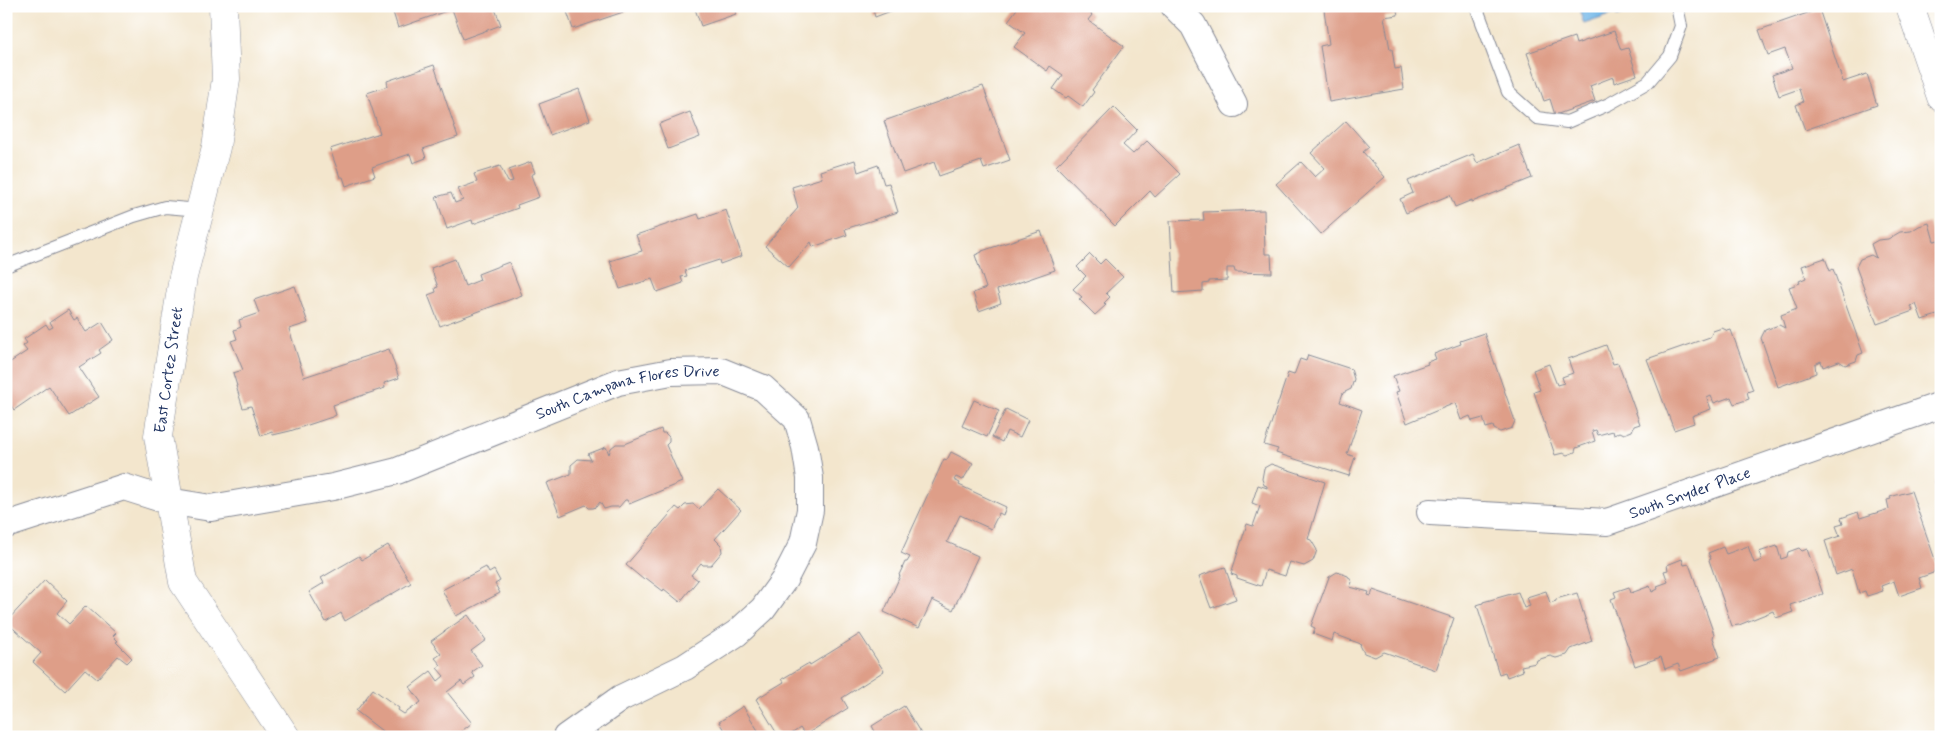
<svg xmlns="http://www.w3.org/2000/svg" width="1947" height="743" font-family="Mynerve,sans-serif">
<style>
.water{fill:#71b6e7;stroke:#4672a2}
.building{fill:#de9e88}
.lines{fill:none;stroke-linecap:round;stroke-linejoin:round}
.lane-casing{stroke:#878a96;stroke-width:14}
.street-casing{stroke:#878a96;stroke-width:28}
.secondary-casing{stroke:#878a96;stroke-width:29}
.lane{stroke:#fff;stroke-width:12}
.street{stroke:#fff;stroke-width:26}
.secondary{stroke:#fff;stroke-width:28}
.labels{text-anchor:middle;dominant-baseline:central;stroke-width:5;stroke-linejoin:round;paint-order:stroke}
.street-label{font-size:16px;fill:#1b2f5e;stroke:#fff}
</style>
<rect width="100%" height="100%" fill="#fff"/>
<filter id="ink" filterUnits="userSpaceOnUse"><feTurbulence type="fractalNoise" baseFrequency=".02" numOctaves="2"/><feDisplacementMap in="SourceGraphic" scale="10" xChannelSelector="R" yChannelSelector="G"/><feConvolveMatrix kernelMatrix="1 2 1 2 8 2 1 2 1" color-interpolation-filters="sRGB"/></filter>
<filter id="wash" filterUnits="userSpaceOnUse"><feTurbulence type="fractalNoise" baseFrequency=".0096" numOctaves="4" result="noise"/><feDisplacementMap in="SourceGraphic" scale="20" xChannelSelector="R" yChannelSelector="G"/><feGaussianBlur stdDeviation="1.12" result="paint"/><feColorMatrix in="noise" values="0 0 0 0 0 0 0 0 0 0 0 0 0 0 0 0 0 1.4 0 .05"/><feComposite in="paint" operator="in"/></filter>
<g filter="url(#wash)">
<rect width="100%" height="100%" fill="#f3e6cd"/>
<!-- water -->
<path class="water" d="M1578 6H1630L1631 11 1617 16 1616 13 1584 24Z"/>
<g id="blocks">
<!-- building -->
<path class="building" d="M391 6H494L501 25 463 39 452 9 398 28Z
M565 6H638V7L573 29Z
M694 6H733L736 14 701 26Z
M872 6H904L875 17Z
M1019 6H1038L1042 10 1045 6H1081L1092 15 1088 20 1124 46 1092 90 1094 92 1083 107 1068 96 1066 98 1053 89 1063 75 1050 66 1047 71 1014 47 1025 33 1008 21Z
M1348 6H1396L1398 15 1384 17 1390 49H1392L1395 69 1401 68 1404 89 1329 102 1320 46 1329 44 1324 10Z
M1819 9 1843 82 1867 74 1877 105 1805 130 1796 105 1803 102 1799 89 1779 96 1772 75 1792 68 1785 49 1768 55 1759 30Z
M1614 31 1621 50 1628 48 1637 75 1614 83 1613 77 1590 86 1595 101 1555 115 1550 99 1544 101 1527 53 1574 37 1576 44Z
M434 65 458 137 423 149 426 158 413 163 410 154 372 167 375 176 346 186 343 177H340L330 149 380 133 367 93 388 86 387 81Z
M983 86 1010 160 984 169 981 161 939 176 934 162 903 173 884 121Z
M579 89 590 120 550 135 539 104Z
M1114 107 1137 130 1123 145 1133 154 1147 141 1180 174 1155 197 1150 191 1115 226 1056 166Z
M690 112 700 137 668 149 659 124Z
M1346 121 1369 147 1363 152 1385 177 1321 234 1276 184 1301 162 1315 177 1325 168 1311 153Z
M1519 145 1532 178 1472 202V200L1455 207 1450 195 1406 213 1400 199 1413 193 1408 181 1473 154 1477 163Z
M855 160 858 172 878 165 884 184 889 183 898 212 845 229 847 235 813 247 811 242 789 267 765 246 798 208 792 187 822 178 820 171Z
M531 162 535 173 531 175 539 197 517 205 518 208 473 224 472 220 447 229 436 197 451 193 455 203 463 200 458 189 477 182 474 174 500 166 508 182 513 181 509 170Z
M726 210 742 256 720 264 719 260 685 271 687 276 681 277 683 283 657 292 652 279 620 289 610 261 642 251 636 235 698 214 700 219Z
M1264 210 1265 254H1271L1272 273 1235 272 1234 268H1227V280L1209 281V283L1203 284V291L1174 293 1170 221 1204 220 1203 212Z
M1929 223 1934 241 1938 240 1941 248V317L1938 318 1937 315 1922 320 1916 304 1911 306 1913 311 1877 324 1856 267 1860 259 1871 255 1876 258 1871 244 1878 240 1888 239 1900 232 1911 231 1919 226Z
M1041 231 1055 270 997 290 1001 303 979 311 973 293 986 288 975 255 982 252V251Z
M1090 254 1100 264 1105 259 1123 277 1106 293 1110 297 1104 303 1106 305 1095 315 1079 299 1082 297 1073 289 1086 276 1077 267Z
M1825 258 1830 271 1833 269 1863 353 1858 355 1856 361 1845 365 1839 361 1823 367 1821 361 1815 364 1816 373 1778 387 1761 338 1765 330 1779 325 1785 328 1781 315 1797 309 1789 287 1800 283 1799 281 1806 278 1802 266Z
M455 259 465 286 480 280 478 274 509 262 522 295 440 326 428 295 436 292 435 288 438 287 431 268Z
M295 286 308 323 289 329 304 377 389 349 399 378 384 383 385 388 333 405 336 415 332 417 290 431 273 435 272 432 261 436 251 406 243 408 236 386H237L233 373 243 370 231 341 237 339 234 330 241 327 239 320 259 313 254 300Z
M68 310 74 320 77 318 86 332 102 322 113 340 99 350 101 353 79 367 99 397 69 416 49 386 14 410 6 398V358L9 363 27 351 23 346 27 343 24 339 46 324 49 329 53 327 50 322Z
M1722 328 1728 331 1731 330 1753 390 1747 392 1749 399 1734 404 1731 397 1714 403 1711 396 1707 398 1711 409 1692 416 1694 423 1674 430 1647 359 1710 337 1713 331Z
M1484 333 1515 421 1512 428 1500 432 1494 429 1493 426 1486 428 1483 418 1472 421 1470 416 1461 420 1455 403 1407 423 1396 392 1399 391 1393 376 1428 364 1427 362 1436 359 1434 354 1461 344 1460 341Z
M1606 345 1613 364 1618 363 1640 424 1634 426 1632 431 1624 434 1620 432 1614 435 1613 431 1598 435 1596 430 1592 431 1595 441 1576 448 1575 452 1567 455 1563 453 1555 455 1534 392 1540 390 1533 370 1549 364 1557 385 1564 383 1562 377 1573 373 1568 359Z
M1308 355 1351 369 1354 379 1351 389 1343 393 1340 402 1362 410 1347 454 1355 457 1349 476 1276 453 1278 449 1264 445 1288 373 1294 375 1300 359 1306 361Z
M974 400 999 411 987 437 962 426Z
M1006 409 1028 420 1020 437 1007 431 1002 442 992 437Z
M661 429 662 433H665L669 437V442L666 445 682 482 629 504 627 500H625L619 507H611L604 509 600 502 596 507 593 508H589L586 505 560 516 547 483 571 474V465L578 459 591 460 588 454 606 447 609 454 611 448 616 444H625Z
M951 452 973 463 963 480 956 477 954 480 960 483 959 485 1006 507 1003 515 999 513 991 529 960 515 947 542 978 556 953 610 932 600 919 628 884 612 900 576 899 575 905 562H907L910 557 901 553 944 459 947 460Z
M1271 464 1325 482 1308 539 1311 540 1317 550 1313 561 1304 566 1290 562 1285 576 1266 570 1261 586 1237 578V576L1231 574 1247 524 1253 526 1260 506 1252 503 1258 485 1267 488V486L1264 485 1262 479 1264 468Z
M1941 480V499L1934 482Z
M718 489 741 510 715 539 721 545 722 552 711 565H703L701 563 691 575 698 580 680 602 664 589 663 591 646 578 644 580 626 565 676 507 680 510 685 505 693 504 699 509Z
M1911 491 1937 565 1933 573 1919 578 1922 588 1899 596 1894 581 1881 586 1883 591 1867 596 1865 591 1859 593 1852 569 1836 575 1825 541 1840 536 1836 526 1843 524 1841 518 1858 512 1860 518 1889 509 1887 500 1891 499 1890 497Z
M388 545 411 583 345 621 341 613 326 622 309 592 324 583 321 578 359 556 362 560Z
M1748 546 1754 563 1762 560 1759 552 1777 546 1781 559 1787 557 1788 552 1799 548 1802 551 1807 549 1823 594 1790 605 1793 612 1776 618 1773 611 1739 625 1732 626 1709 560 1711 559 1708 553 1723 547 1726 554Z
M1682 559 1684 565 1689 564 1714 634 1713 638 1720 657 1681 671 1678 664 1665 669 1661 657 1635 666 1611 599 1616 597 1614 592 1629 587 1631 593 1650 586 1652 592 1658 589 1657 586 1668 582 1664 571 1668 570 1667 565Z
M486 567 489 573 494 570 500 581 495 584 500 593 456 616 442 590Z
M1225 567 1236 599 1211 608 1199 576Z
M1337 572 1348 576 1352 582 1350 587 1369 592 1368 595 1371 596 1373 590 1454 618 1436 670 1384 652 1375 657 1364 653 1360 645 1361 644 1334 634 1332 641 1313 634 1315 628 1311 626 1329 577Z
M45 580 67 601 57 613 69 624 86 606 116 633 113 636 118 641 116 642 132 658 127 663 118 656 97 679 85 669 65 691 33 662 41 653 6 622Z
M1546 591 1550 603 1556 601V599L1577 593 1592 641 1571 649 1567 655 1556 658 1550 656 1537 660 1536 663 1521 666 1523 671 1507 677 1505 672 1499 674 1477 605 1483 603V602L1518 592 1524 608 1530 606 1527 597Z
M468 615 486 640 471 651 482 665 472 672 475 677 464 685 461 681 447 692 472 723 454 737H390L356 711 373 689 399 708 398 710 404 714 421 702 410 687 431 671 438 681 444 676 437 668 441 665 435 658 441 654 431 641Z
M860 634 884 671 842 698 848 708 805 735 800 728 787 737H779L756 699 784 682 782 679 809 663 810 665Z
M743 706 762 737H728L719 722Z
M904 706 923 737H878L872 726Z"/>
</g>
</g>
<g filter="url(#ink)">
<use href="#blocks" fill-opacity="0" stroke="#878a96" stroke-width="1"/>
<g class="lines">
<defs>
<path id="lane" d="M1476 6 1508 92 1537 118 1567 122 1609 104 1648 82 1670 56 1681 26 1677 6
M6 266 134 216 165 207 200 210"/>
<g id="street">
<path d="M1174 6 1193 25 1234 104"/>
<path id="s1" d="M1430 512 1607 522 1941 405"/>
<path id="s2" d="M6 525 124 487 168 501 211 508 333 487 397 471 618 382 671 372 721 371 763 388 797 419 805 447 810 478V510L803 543 784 580 763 609 737 633 685 667 621 698 566 737"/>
</g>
<path id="secondary" d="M223 6 226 79 216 147 183 277 158 436 183 582 286 737
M1910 6 1941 97"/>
</defs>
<!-- lane casing -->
<use href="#lane" class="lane-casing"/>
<!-- street casing -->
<use href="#street" class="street-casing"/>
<!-- secondary casing -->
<use href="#secondary" class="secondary-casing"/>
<!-- lane -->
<use href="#lane" class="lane"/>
<!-- street -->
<use href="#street" class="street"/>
<!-- secondary -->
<use href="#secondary" class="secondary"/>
</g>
</g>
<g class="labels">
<!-- street labels -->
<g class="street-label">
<text transform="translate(169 370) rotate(-82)">East Cortez Street</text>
<text stroke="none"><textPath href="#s2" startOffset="649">South Campana Flores Drive</textPath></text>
<text stroke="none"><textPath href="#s1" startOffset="265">South Snyder Place</textPath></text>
</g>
</g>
<!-- margin -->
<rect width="1947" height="743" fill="none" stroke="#fff" stroke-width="25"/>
</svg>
